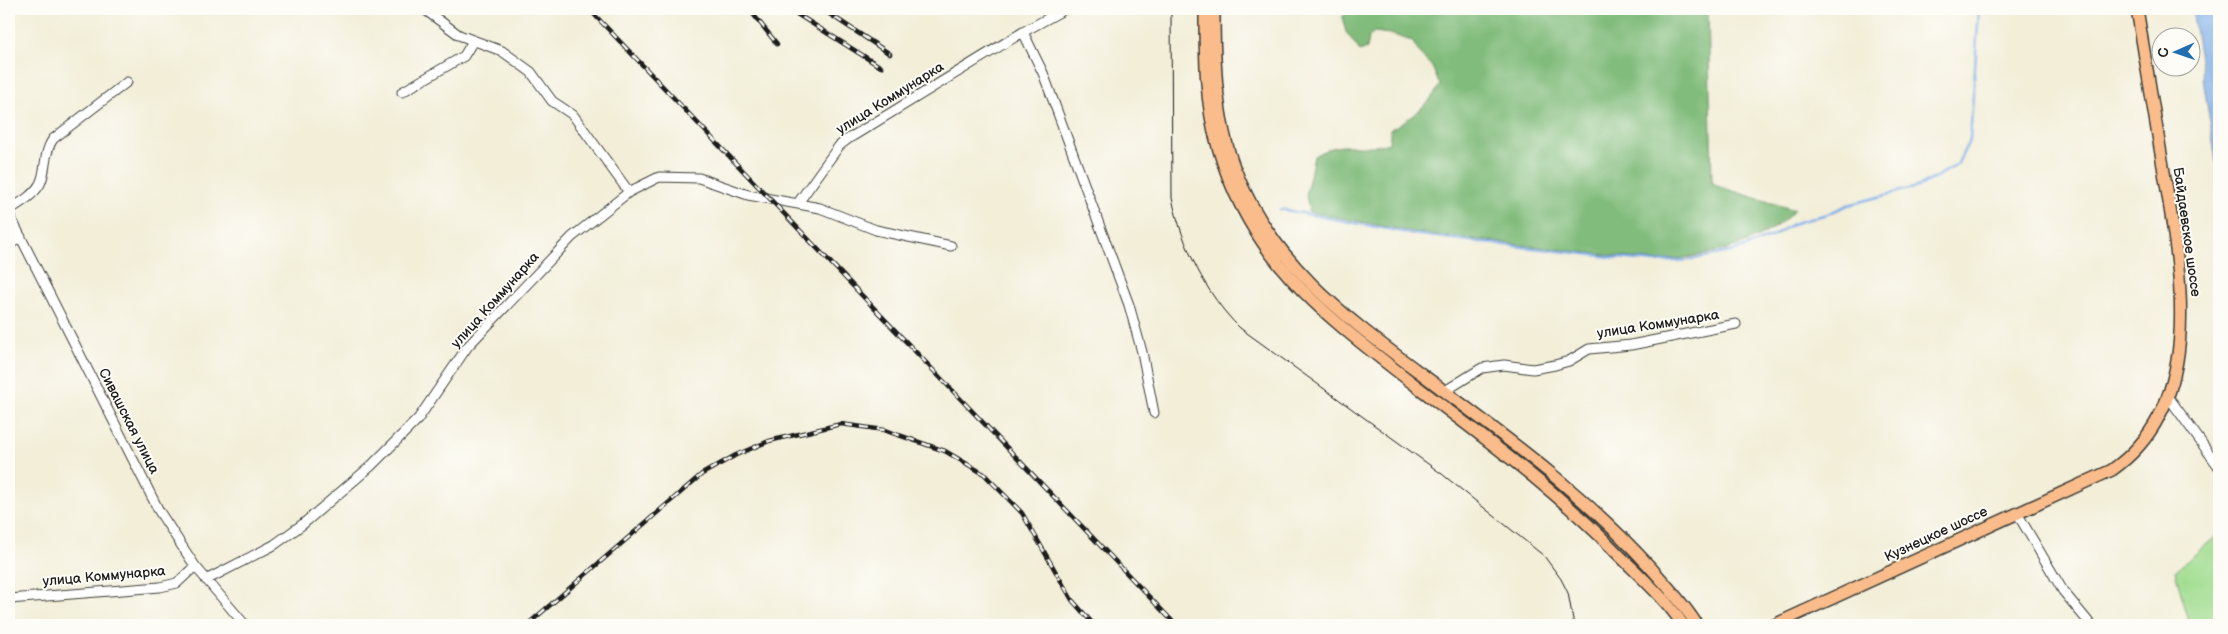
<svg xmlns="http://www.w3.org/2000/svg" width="2228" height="634" font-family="'Balsamiq Sans',sans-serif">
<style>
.green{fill:#a2dd91;stroke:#5f7c56}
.forest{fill:#81bc7b;stroke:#4e6c4c}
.water{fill:#7faee9;stroke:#4e6582}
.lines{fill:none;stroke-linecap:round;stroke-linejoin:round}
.stream{stroke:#7faee9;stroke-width:2.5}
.minor-casing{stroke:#3c3c38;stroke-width:11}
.major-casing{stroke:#3c3c38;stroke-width:14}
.minor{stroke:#fff;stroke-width:9}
.major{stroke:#f9bc8a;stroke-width:11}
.tram{stroke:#1c1c1c;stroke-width:1}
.rail-casing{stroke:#1c1c1c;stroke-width:4.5}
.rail{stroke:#fdfcf7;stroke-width:2.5;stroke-dasharray:8;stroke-linecap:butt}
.labels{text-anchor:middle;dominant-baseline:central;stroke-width:4;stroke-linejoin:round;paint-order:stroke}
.street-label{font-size:14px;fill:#1c1c1c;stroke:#fdfcf7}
</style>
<rect width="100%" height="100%" fill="#fdfcf7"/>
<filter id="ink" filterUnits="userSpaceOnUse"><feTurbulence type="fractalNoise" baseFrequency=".02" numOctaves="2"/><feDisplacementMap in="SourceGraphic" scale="10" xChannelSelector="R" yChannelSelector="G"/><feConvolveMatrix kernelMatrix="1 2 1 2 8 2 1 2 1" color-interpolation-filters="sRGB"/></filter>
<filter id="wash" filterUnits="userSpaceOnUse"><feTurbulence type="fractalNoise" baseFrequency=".0096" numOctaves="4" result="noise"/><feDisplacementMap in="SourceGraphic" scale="20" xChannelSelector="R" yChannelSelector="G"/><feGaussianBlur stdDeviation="1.12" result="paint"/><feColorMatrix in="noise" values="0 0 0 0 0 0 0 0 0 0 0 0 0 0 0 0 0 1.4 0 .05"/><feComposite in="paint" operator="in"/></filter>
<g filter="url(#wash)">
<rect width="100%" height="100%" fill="#f2eed8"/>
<!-- green -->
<path class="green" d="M2219 534V625H2190L2175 571Z"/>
<!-- forest -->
<path class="forest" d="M1352 9H1708L1712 181 1717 186 1795 210C1759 247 1708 256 1658 261L1419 233 1309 212 1306 195 1314 156C1346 137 1358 152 1389 143L1391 129C1411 118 1429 105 1440 85L1431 65 1422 57 1412 41 1390 34 1374 32 1369 37 1367 48 1360 51 1346 32 1342 17Z"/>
<!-- water -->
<path class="water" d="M2192 9H2219V180L2194 22Z"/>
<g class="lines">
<!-- stream -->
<path class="stream" d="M1280 209 1419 235 1654 262 1689 260 1734 251 1773 236 1792 224 1827 214 1848 205 1920 186 1957 165 1970 139 1979 9"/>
</g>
</g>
<g filter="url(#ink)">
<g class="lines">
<defs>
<path id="minor" d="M424 9 459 35 502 51 531 72 552 101 573 115 629 192
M1023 32 1043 73 1129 305 1142 352 1154 413
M402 92 464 56 473 41
M798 203 839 146 848 139 1023 32 1065 9
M9 210C20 203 33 196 40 184 47 170 43 153 53 139L127 82
M9 214 159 511 195 566 245 625
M9 245 21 237
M1445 391 1482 368 1504 365 1533 369 1555 365 1569 361 1589 349 1631 345 1736 324
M2167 395 2219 467
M2017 513 2063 591 2091 625
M206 580 274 545 303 524 371 466 418 419 468 346 572 237 629 192 659 177 699 178 748 195 820 208 876 230 951 246
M9 599 160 587 177 583 195 566"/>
<path id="major" d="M1205 9C1205 54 1205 104 1218 147 1251 262 1325 315 1415 385 1483 437 1551 486 1611 547 1635 572 1664 596 1683 625
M1214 9C1214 60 1216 119 1234 167 1273 268 1352 322 1435 384 1511 441 1587 497 1651 568 1667 586 1684 604 1697 625
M1774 625 2112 470C2210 401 2179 265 2163 166 2154 114 2146 61 2137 9"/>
</defs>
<!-- minor casing -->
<use href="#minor" class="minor-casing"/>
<!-- major casing -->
<use href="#major" class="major-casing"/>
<!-- minor -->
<use href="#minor" class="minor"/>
<!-- major -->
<use href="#major" class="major"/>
<!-- tram -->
<path class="tram" d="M1171 9 1172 198C1182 245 1206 295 1240 328L1442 474 1544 556 1561 579 1568 593 1574 625"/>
<defs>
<path id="rail" d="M589 9 1176 625
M749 9 777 44
M789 9 881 67
M822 9 890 54
M527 625 702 474 736 455 769 441 841 424 884 430 945 451 984 474 1022 513 1072 600 1094 625"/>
</defs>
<!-- rail casing -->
<use href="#rail" class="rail-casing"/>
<!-- rail -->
<use href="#rail" class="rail"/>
</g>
</g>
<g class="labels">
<!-- street labels -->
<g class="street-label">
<text transform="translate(890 98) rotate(-32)">улица Коммунарка</text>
<text transform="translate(2187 232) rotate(82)">Байдаевское шоссе</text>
<text transform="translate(495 300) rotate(-48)">улица Коммунарка</text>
<text transform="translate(1658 324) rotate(-9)">улица Коммунарка</text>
<text transform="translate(129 421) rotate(63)">Сивашская улица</text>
<text transform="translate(1936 534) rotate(-25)">Кузнецкое шоссе</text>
<text transform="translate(104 576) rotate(-5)">улица Коммунарка</text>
</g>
</g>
<!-- margin -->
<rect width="2228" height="634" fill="none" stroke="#fdfcf7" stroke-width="30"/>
<!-- north arrow -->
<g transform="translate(2176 52) rotate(268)"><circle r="24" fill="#fdfcf7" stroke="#a3a29f"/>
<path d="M0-4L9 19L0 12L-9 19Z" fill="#1f6fb2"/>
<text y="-8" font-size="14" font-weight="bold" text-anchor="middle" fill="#1c1c1c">С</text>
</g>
</svg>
